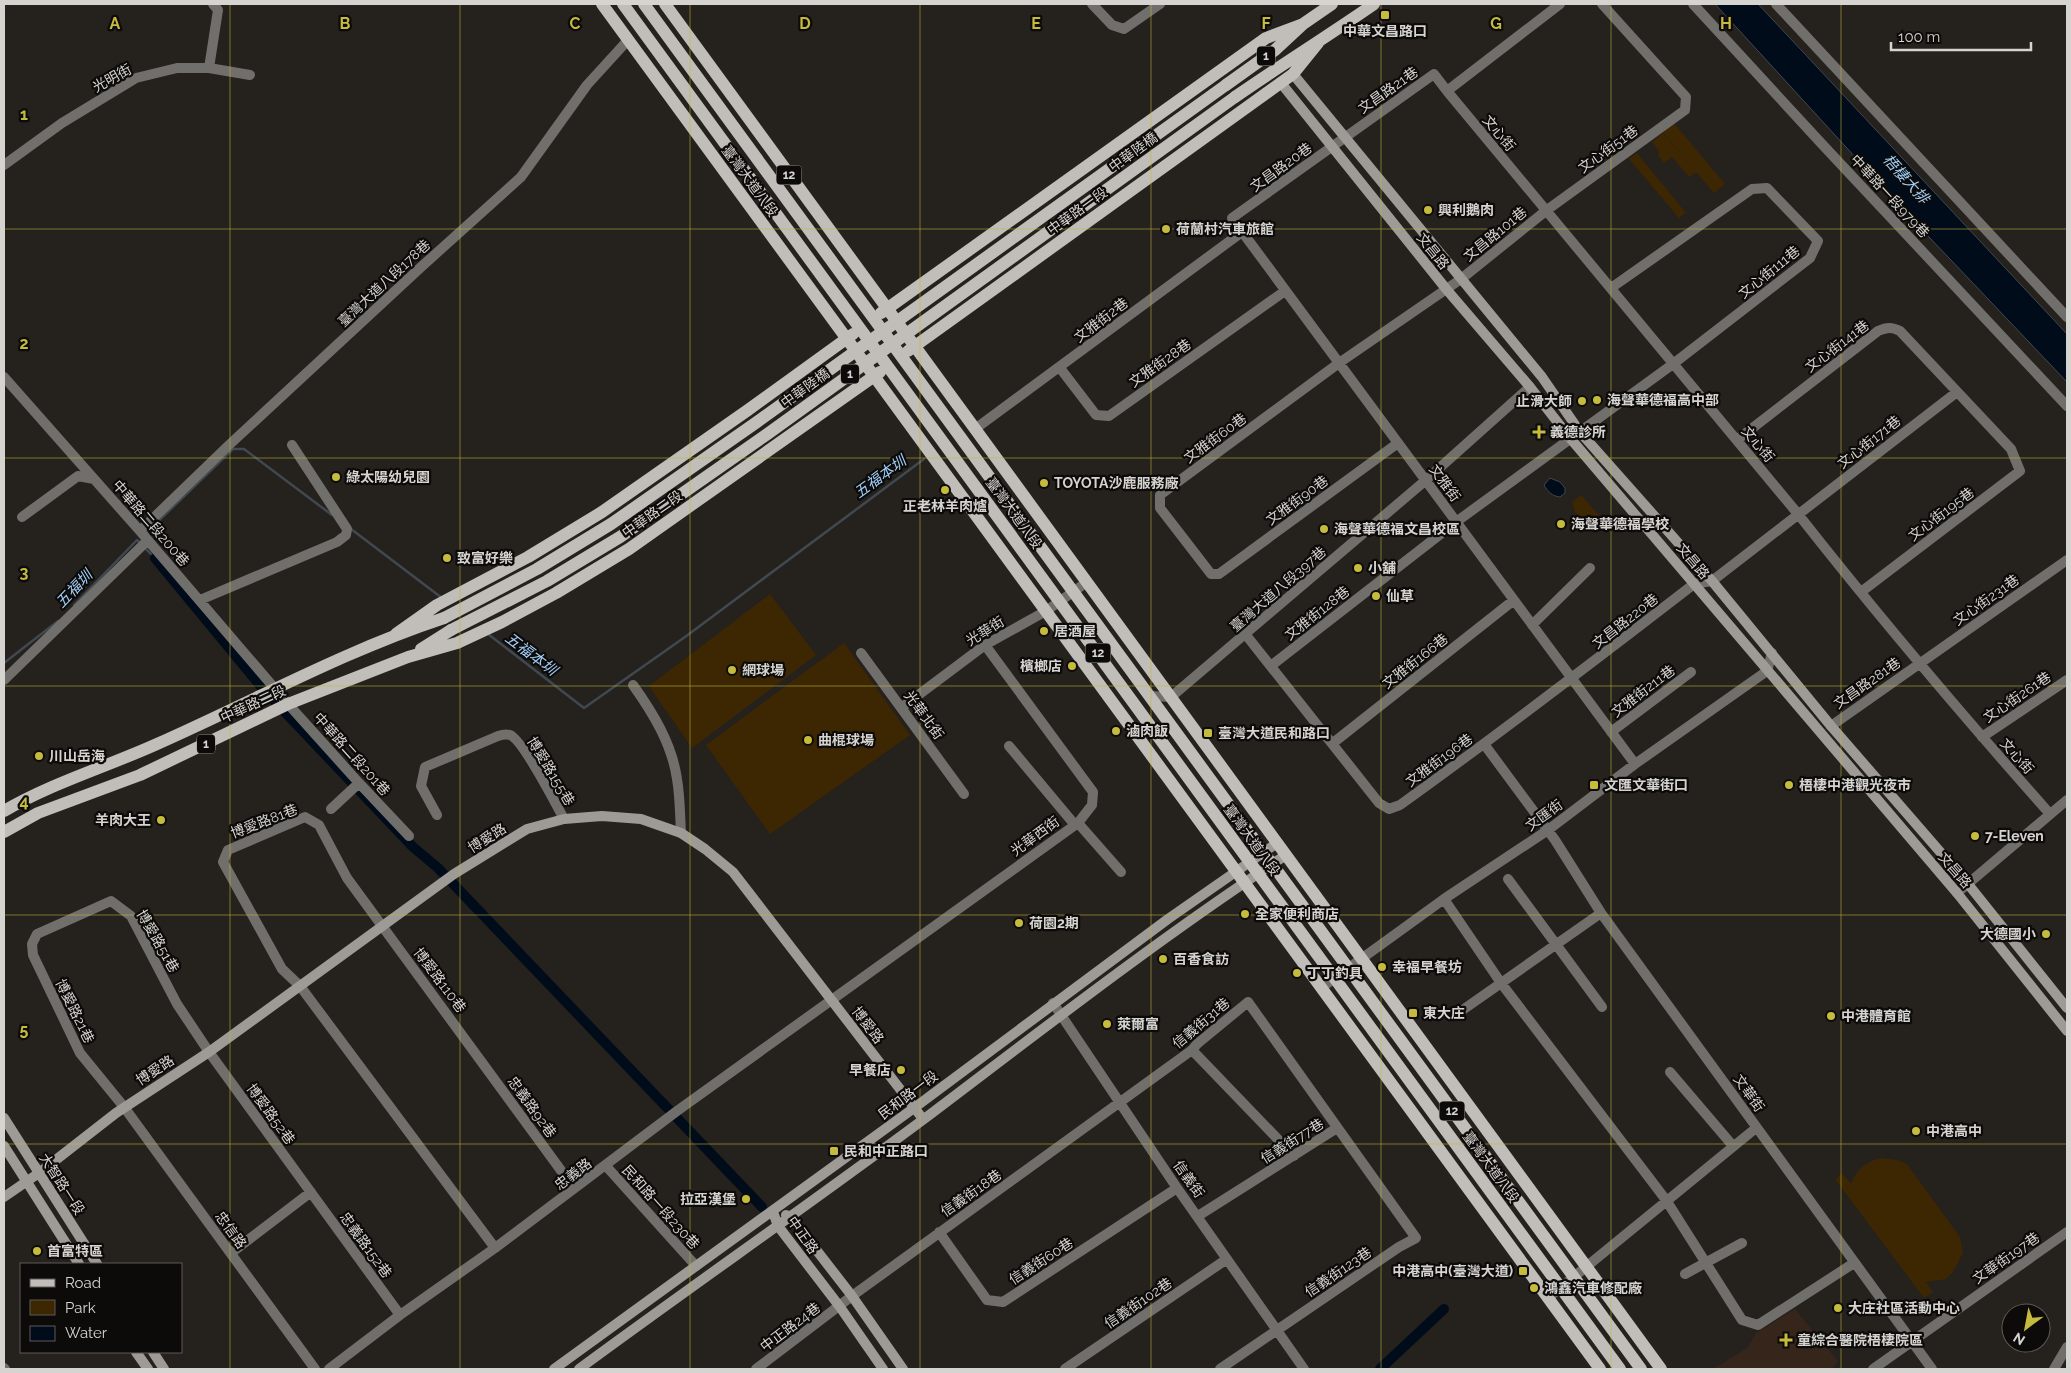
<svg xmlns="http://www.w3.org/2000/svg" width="2071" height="1373" font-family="Raleway,'Noto Sans TC',sans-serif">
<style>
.medical{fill:#35251b}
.green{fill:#3d2703}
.water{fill:#000c1a;stroke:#404851}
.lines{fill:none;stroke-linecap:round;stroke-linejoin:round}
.stream{stroke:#404851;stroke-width:2.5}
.canal{stroke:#000c1a;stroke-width:10}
.street{stroke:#716f6c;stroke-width:10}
.secondary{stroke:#9e9b97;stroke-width:10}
.primary{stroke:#c1bdb8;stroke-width:12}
.primary-bridge{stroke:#c1bdb8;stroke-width:12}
.grid{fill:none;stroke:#c5bc3d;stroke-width:1;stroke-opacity:0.55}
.poi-dot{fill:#c5bc3d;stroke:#0d0b09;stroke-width:2}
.labels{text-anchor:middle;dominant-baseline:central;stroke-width:4.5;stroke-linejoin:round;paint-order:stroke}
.shield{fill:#0d0b09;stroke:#9a9894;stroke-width:1}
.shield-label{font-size:12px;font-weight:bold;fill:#d6d4d0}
.poi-label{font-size:14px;font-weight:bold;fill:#d6d4d0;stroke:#0d0b09;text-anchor:start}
.street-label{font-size:14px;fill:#d6d4d0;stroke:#0d0b09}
.water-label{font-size:15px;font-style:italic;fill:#a0cff9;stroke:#0d0b09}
.grid-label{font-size:16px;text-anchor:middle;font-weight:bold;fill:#c5bc3d;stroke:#0d0b09;stroke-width:4.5;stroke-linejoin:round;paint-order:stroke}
</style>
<rect width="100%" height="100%" fill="#25211d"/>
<!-- medical -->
<path class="medical" d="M1795 1309 1838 1361 1832 1369H1713L1747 1348 1756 1333Z"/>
<!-- green -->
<path class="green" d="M1673 122 1725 184 1714 193 1696 172 1689 177 1672 157 1664 163 1658 155 1659 151 1652 142 1663 133 1691 166 1662 131Z
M1637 153 1686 213 1679 218 1629 159Z
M1581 495 1606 523 1591 527 1575 512 1572 502Z
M770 594 816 655 692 748 649 686Z
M844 643 910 735 770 834 706 745Z
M1880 1158 1897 1160 1907 1164 1960 1237 1963 1253 1953 1272 1946 1279 1926 1282 1933 1292 1924 1298 1835 1179 1842 1173 1851 1184C1856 1170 1866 1162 1880 1158Z"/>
<!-- water -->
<path class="water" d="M1715 4H1758L2067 334V382L1910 217Z
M1550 478 1560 482 1565 488V493L1560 497C1552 496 1548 492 1544 485Z"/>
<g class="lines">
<!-- stream -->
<path class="stream" d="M351 529 442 598
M146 533 233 449H244L332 515
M144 547 155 558
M74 605 137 540 140 543
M488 634 584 708 685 637 924 459
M4 663 58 621"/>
<!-- canal -->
<path class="canal" d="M155 558 263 689 413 847 438 868 762 1207
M1380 1369 1444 1309"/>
<!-- street -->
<path class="street" d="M1092 4 1112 25 1124 29 1160 4
M1693 4 1821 143 2067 406
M1776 4 2067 317
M209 68 218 10 213 4
M1447 91 1560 4
M4 165 62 123 136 78 177 68H209L250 75
M1060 368 1096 415 1109 416 1285 291
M4 377 140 531 288 704 359 783 409 836
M975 429 1242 232
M1737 440 1878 331C1887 327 1892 327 1900 331L2011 449 2020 471 1861 592
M1398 443 1219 574H1211L1160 508V495L1339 363 1461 279 1547 210 1685 110 1686 97 1602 4
M22 517 78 476 94 479
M140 531 229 445 420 268 521 177 587 85 628 40
M200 600 337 542 346 535 347 529 292 445
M1532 625 1590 568
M1246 635 1379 803 1389 809 1400 805C1500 733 1597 659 1694 584L1712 581 1957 392
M861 653 964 794
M1272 665 1456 522 1673 364 1810 258 1818 241 1767 188 1752 189 1611 288
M4 680 147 541
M633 685C653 713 672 744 677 779 680 796 680 815 681 833
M1149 696 1171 697 1426 480 1530 387
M901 708 985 645 1046 611 1087 582
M1831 726 2067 560
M1611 732 1691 672
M1982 737 2067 680
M1333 743 1514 600
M1484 744 1555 840 1601 913 1932 1369
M1009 746 1075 825
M1635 764 1232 218 1434 74 1447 91 1798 514C1879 617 1963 716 2050 814
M331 809 359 783
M437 815 421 786 425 767 498 736C501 735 506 734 510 735 522 739 556 804 564 819
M1078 823 1121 872
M1508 879 1602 1007
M1957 893 2067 800
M1444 899 1501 983 1666 1200 1742 1320 1758 1325 1854 1263
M1321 988 1444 899 1548 830 1635 764 1767 671 1772 653
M1053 1003 1177 1188 1304 1369
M1464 1009 1601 913
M1192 1050 1294 1156
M1670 1072 1733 1146
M606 1166 696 1266
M1198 1216 1337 1128
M939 1232 987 1300 1003 1302 1177 1188
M495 1248 300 986 282 969 223 862 228 850 305 817 319 825 347 878 568 1180
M231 1253 311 1192
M1685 1274 1742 1243
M1548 1298 1756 1128
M4 1368 5 1369
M315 1369 124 1107 80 1053 33 955 32 944 37 934 111 901 131 916 177 1004 209 1052 400 1315
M329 1369 400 1315 495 1248 677 1111 1078 823 1092 805 1093 792 985 645
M756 1369 852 1296 1192 1050 1197 1044 1248 1002 1416 1238 1399 1247 1220 1369
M1065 1369 1227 1259
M1873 1369 2067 1232
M2054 1369 2067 1347"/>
<!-- secondary -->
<path class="secondary" d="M1293 74 1542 377 1580 432 1712 581 1831 726 1968 884 2067 1008
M1281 83 1447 290 1530 387 1570 438 1957 893 2067 1031
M4 1118 97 1264
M4 1146 79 1264
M4 1197 39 1173 116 1113 209 1052 454 874 527 829 564 819 602 816 641 819 681 833 705 849 733 872 923 1119
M773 1212 778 1226 840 1307 883 1369
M786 1215 790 1216 852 1296 903 1369
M136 1352 148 1369
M153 1352 164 1369
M554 1369 914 1108 1168 919 1277 843
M579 1369C693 1285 810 1204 924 1119 1043 1029 1161 937 1286 855"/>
<!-- primary -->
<path class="primary" d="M602 4 1600 1369
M623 4 1620 1369
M644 4 1641 1369
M665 4 1661 1369
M1226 85 1275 50 1303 24 1332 4
M1235 97C1281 65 1328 36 1374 4
M881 313 1266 38 1303 24
M908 351 1293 74 1318 43
M396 634 437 605 528 557 602 512 748 410 853 334
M421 649 451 630
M4 811C52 783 106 767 157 744 252 702 344 651 444 618
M4 832 38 813 140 775 288 704 408 657 457 643 502 622 556 593 629 549 880 372"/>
<!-- primary-bridge -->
<path class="primary-bridge" d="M444 618 537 569 611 524 757 422 1226 85
M451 630 547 581 620 537 766 435 1235 97"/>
</g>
<!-- grid -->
<path class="grid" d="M230 4V1369M460 4V1369M690 4V1369M920 4V1369M1151 4V1369M1381 4V1369M1611 4V1369M1841 4V1369M4 229H2067M4 458H2067M4 686H2067M4 915H2067M4 1144H2067"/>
<!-- markers -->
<g class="poi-dot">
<rect x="1380" y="10" width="10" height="10" rx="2.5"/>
<circle cx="1428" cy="210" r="5"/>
<circle cx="1166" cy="229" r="5"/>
<circle cx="1597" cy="400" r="5"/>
<circle cx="1582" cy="401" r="5"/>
<path d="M1536.5 424.5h5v5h5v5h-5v5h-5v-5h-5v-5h5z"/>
<circle cx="336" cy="477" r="5"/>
<circle cx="1044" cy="483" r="5"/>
<circle cx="945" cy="490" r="5"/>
<circle cx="1561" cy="524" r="5"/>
<circle cx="1324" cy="529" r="5"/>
<circle cx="447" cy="558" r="5"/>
<circle cx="1358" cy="568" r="5"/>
<circle cx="1376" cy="596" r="5"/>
<circle cx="1044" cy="631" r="5"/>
<circle cx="1072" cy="666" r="5"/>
<circle cx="732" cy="670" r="5"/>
<circle cx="1116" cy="731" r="5"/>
<rect x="1203" y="728" width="10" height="10" rx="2.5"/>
<circle cx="808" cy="740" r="5"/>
<circle cx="39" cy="756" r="5"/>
<rect x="1589" y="780" width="10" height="10" rx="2.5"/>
<circle cx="1789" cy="785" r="5"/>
<circle cx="161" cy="820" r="5"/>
<circle cx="1975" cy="836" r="5"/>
<circle cx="1245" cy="914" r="5"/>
<circle cx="1019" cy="923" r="5"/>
<circle cx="2046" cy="934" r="5"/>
<circle cx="1163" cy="959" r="5"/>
<circle cx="1382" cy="967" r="5"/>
<circle cx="1297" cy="973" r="5"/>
<rect x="1408" y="1008" width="10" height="10" rx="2.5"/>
<circle cx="1831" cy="1016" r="5"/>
<circle cx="1107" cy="1024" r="5"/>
<circle cx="901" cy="1070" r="5"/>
<circle cx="1916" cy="1131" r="5"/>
<rect x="829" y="1146" width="10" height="10" rx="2.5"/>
<circle cx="746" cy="1199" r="5"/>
<circle cx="37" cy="1251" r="5"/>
<rect x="1518" y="1266" width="10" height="10" rx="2.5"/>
<circle cx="1534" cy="1288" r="5"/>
<circle cx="1838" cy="1308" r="5"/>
<path d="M1783.5 1332.5h5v5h5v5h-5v5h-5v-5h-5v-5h5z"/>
</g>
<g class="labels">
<!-- shield labels -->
<g class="shield">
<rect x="1257" y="46.5" width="18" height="19" rx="4"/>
<rect x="776.5" y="165.5" width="25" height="19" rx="4"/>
<rect x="841" y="364.5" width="18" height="19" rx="4"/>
<rect x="1085.5" y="643.5" width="25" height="19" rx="4"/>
<rect x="197" y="734.5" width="18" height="19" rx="4"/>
<rect x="1439.5" y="1101.5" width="25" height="19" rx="4"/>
</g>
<g class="shield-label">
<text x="1266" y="56">1</text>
<text x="789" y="175">12</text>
<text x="850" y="374">1</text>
<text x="1098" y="653">12</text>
<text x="206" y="744">1</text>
<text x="1452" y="1111">12</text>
</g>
<!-- poi labels -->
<g class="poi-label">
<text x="1385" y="31" text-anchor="middle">中華文昌路口</text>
<text x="1438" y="210">興利鵝肉</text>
<text x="1176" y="229">荷蘭村汽車旅館</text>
<text x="1607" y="400">海聲華德福高中部</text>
<text x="1572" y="401" text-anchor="end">止滑大師</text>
<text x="1550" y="432">義德診所</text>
<text x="346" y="477">綠太陽幼兒園</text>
<text x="1054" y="483">TOYOTA沙鹿服務廠</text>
<text x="945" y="506" text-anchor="middle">正老林羊肉爐</text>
<text x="1571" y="524">海聲華德福學校</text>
<text x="1334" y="529">海聲華德福文昌校區</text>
<text x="457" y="558">致富好樂</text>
<text x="1368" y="568">小舖</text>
<text x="1386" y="596">仙草</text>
<text x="1054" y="631">居酒屋</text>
<text x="1062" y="666" text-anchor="end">檳榔店</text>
<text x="742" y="670">網球場</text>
<text x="1126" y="731">滷肉飯</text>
<text x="1218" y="733">臺灣大道民和路口</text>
<text x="818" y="740">曲棍球場</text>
<text x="49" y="756">川山岳海</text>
<text x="1604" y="785">文匯文華街口</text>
<text x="1799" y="785">梧棲中港觀光夜市</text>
<text x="151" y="820" text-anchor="end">羊肉大王</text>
<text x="1985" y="836">7-Eleven</text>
<text x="1255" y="914">全家便利商店</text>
<text x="1029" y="923">荷園2期</text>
<text x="2036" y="934" text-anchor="end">大德國小</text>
<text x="1173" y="959">百香食訪</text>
<text x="1392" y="967">幸福早餐坊</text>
<text x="1307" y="973">丁丁釣具</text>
<text x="1423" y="1013">東大庄</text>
<text x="1841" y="1016">中港體育館</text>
<text x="1117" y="1024">萊爾富</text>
<text x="891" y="1070" text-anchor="end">早餐店</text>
<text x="1926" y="1131">中港高中</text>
<text x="844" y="1151">民和中正路口</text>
<text x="736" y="1199" text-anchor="end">拉亞漢堡</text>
<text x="47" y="1251">首富特區</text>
<text x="1513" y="1271" text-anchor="end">中港高中(臺灣大道)</text>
<text x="1544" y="1288">鴻鑫汽車修配廠</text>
<text x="1848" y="1308">大庄社區活動中心</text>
<text x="1797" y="1340">童綜合醫院梧棲院區</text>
</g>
<!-- street labels -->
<g class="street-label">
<text transform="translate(112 78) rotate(-29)">光明街</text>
<text transform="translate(1388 90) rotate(-35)">文昌路21巷</text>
<text transform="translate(1499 133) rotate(50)">文心街</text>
<text transform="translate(1608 149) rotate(-36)">文心街51巷</text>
<text transform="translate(1133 152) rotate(-36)">中華陸橋</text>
<text transform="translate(1281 167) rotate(-36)">文昌路20巷</text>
<text transform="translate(750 181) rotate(54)">臺灣大道八段</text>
<text transform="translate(1890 196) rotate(47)">中華路一段979巷</text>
<text transform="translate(1077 211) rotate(-36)">中華路一段</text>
<text transform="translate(1495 234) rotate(-39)">文昌路101巷</text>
<text transform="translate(1433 251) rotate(51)">文昌路</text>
<text transform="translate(1769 272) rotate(-39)">文心街111巷</text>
<text transform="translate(384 283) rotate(-43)">臺灣大道八段178巷</text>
<text transform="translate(1101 320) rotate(-37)">文雅街2巷</text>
<text transform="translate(1837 346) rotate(-37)">文心街141巷</text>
<text transform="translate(1160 363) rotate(-35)">文雅街28巷</text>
<text transform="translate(805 388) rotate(-36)">中華陸橋</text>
<text transform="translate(1215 438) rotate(-36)">文雅街60巷</text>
<text transform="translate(1869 442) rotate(-38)">文心街171巷</text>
<text transform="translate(1758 444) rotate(50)">文心街</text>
<text transform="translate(1445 483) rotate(54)">文雅街</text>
<text transform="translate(1297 500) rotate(-36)">文雅街90巷</text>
<text transform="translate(1014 513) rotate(54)">臺灣大道八段</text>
<text transform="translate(652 514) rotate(-35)">中華路二段</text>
<text transform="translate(1941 514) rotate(-37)">文心街195巷</text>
<text transform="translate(151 523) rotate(49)">中華路二段200巷</text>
<text transform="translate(1693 561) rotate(50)">文昌路</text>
<text transform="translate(1278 589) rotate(-41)">臺灣大道八段397巷</text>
<text transform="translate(1986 600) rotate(-35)">文心街231巷</text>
<text transform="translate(1317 613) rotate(-38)">文雅街128巷</text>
<text transform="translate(1625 621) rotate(-38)">文昌路220巷</text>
<text transform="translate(985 631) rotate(-32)">光華街</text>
<text transform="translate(1415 661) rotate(-38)">文雅街166巷</text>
<text transform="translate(1867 683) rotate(-35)">文昌路281巷</text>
<text transform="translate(1643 691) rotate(-37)">文雅街211巷</text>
<text transform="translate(2017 697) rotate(-34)">文心街261巷</text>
<text transform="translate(253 704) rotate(-25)">中華路二段</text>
<text transform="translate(924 715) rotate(54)">光華北街</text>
<text transform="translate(352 754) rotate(48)">中華路二段201巷</text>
<text transform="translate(2017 756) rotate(48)">文心街</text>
<text transform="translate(1439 760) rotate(-36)">文雅街196巷</text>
<text transform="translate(551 771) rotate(59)">博愛路155巷</text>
<text transform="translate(1544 815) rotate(-36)">文匯街</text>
<text transform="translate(264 821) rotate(-21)">博愛路81巷</text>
<text transform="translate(1035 836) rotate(-36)">光華西街</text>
<text transform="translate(487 838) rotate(-32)">博愛路</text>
<text transform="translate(1252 840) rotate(54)">臺灣大道八段</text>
<text transform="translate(1955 870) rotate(49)">文昌路</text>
<text transform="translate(158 941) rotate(60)">博愛路51巷</text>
<text transform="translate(440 980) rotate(53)">博愛路110巷</text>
<text transform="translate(75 1011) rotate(64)">博愛路21巷</text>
<text transform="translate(1201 1023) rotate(-40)">信義街31巷</text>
<text transform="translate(868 1025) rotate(53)">博愛路</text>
<text transform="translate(155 1070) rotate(-33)">博愛路</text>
<text transform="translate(1749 1093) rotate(55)">文華街</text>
<text transform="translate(908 1095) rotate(-37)">民和路一段</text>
<text transform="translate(532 1107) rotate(54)">忠義路92巷</text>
<text transform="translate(271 1114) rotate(54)">博愛路52巷</text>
<text transform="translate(1292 1141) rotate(-32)">信義街77巷</text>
<text transform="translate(1491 1167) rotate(54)">臺灣大道八段</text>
<text transform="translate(573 1174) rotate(-37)">忠義路</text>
<text transform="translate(1189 1179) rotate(55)">信義街</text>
<text transform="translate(62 1184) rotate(57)">大智路一段</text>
<text transform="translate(971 1193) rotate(-35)">信義街18巷</text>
<text transform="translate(661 1207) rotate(48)">民和路一段230巷</text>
<text transform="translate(231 1230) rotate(54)">忠信路</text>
<text transform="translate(803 1235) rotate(55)">中正路</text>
<text transform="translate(366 1245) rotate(54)">忠義路152巷</text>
<text transform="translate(2006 1258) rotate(-35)">文華街197巷</text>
<text transform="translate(1041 1261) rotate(-33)">信義街60巷</text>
<text transform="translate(1338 1272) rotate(-34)">信義街123巷</text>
<text transform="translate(1138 1303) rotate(-34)">信義街102巷</text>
<text transform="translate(790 1327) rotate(-37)">中正路24巷</text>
</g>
<!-- water labels -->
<g class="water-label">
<text transform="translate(1906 179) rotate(48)">梧棲大排</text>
<text transform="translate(880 477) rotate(-36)">五福本圳</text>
<text transform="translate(74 589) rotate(-46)">五福圳</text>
<text transform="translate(531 654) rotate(37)">五福本圳</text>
</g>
</g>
<g class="grid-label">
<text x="115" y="29">A</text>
<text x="345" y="29">B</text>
<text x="575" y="29">C</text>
<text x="805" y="29">D</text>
<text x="1036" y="29">E</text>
<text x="1266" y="29">F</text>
<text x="1496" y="29">G</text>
<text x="1726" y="29">H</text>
<text x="24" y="120">1</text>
<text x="24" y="349">2</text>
<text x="24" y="578">3</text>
<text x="24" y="807">4</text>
<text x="24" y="1035">5</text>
</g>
<!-- border -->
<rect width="2071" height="1373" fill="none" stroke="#d6d4d0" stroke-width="10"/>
<!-- legend -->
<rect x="20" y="1263" width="162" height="90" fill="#0d0b09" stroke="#5d5b59"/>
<rect x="30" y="1279" width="25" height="8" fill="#c1bdb8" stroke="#5d5b59"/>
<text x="65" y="1288" font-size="15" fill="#d6d4d0">Road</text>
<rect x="30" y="1300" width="25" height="15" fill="#3d2703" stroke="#5d5b59"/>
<text x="65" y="1313" font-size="15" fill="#d6d4d0">Park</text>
<rect x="30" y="1326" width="25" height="15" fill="#000c1a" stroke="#5d5b59"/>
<text x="65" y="1338" font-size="15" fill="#d6d4d0">Water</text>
<!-- north arrow -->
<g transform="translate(2026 1328) rotate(212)"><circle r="24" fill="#0d0b09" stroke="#5d5b59"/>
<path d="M0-4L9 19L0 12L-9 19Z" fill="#c5bc3d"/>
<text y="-8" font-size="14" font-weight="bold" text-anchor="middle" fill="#d6d4d0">N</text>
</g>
<!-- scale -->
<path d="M1891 42v8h140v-8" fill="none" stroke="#d6d4d0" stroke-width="2.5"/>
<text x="1898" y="42" font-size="15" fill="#d6d4d0" stroke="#0d0b09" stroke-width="4" paint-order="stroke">100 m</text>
</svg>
